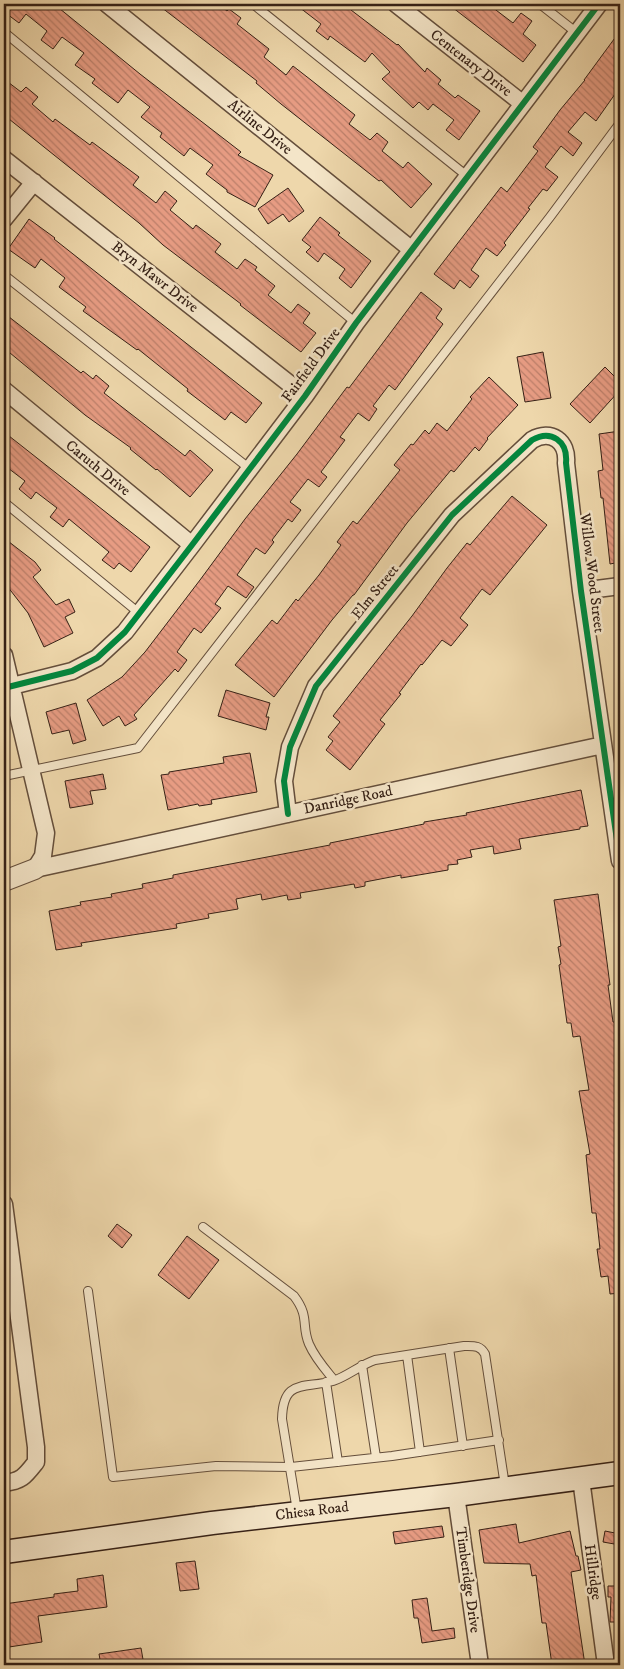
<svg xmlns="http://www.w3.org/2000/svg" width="624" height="1669" font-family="'IM FELL DW Pica',serif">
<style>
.building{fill:url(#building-back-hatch);stroke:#362116}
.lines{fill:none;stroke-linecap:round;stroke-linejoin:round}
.service-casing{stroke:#644e3b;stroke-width:10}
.minor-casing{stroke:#644e3b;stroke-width:19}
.tertiary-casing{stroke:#644e3b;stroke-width:22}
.secondary-casing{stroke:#362116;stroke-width:25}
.service{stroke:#f4e5c8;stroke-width:8}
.minor{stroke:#f4e5c8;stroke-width:16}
.tertiary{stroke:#f4e5c8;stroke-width:20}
.secondary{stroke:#f4e5c8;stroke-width:22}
.cycleway-casing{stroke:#f4e5c8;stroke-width:9}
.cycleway{stroke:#00873e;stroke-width:6}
.labels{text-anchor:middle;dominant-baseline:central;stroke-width:5;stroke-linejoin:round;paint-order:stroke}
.street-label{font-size:15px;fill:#362116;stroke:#f4e5c8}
</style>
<defs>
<pattern id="building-back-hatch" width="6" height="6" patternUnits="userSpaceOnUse" patternTransform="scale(1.25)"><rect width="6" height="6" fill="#e79c83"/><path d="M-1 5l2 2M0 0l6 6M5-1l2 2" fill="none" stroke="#bc7f6a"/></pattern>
</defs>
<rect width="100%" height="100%" fill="#eed7ab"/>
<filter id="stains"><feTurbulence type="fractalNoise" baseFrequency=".004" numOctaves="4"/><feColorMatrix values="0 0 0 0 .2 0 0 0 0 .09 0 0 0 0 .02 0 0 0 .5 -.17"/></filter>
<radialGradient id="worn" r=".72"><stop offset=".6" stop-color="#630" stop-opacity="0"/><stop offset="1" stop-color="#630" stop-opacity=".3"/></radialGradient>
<!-- building -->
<path class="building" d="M12 4H54L140 74 241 152 238 155 273 175 255 207 227 192V190L206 174 213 165 190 148 184 156 160 137 162 133 141 117 150 107 128 90 118 103 92 83 95 79 75 65 84 53 62 37 53 49 41 40 47 31 26 14 19 23 7 14 14 5Z
M157 4H218L227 11 229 9 241 18 237 24 269 49 264 57 286 75 293 66 311 80 355 115 349 124 370 140 377 133 388 142 382 151 403 168 408 162 432 184 411 208 381 180 379 181 281 104 256 83 257 81Z
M295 4H347L352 8 351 10 397 45 398 44 425 72 427 68 441 80 438 84 455 98 458 95 480 111 459 140 446 130 454 120 433 104 428 110 419 102 413 108 382 79 390 72 372 53 365 62 330 36 328 40 316 31 321 24Z
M448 4H488L513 23 521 13 532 21 523 34 536 45 523 62Z
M620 31V87L596 121 585 112 568 132 582 143 573 156 561 146 545 167 558 177 547 191 543 189 528 208 530 209 504 243 506 245 497 256 486 248 471 270 479 276 470 288 460 280 454 289 434 274 501 187 507 192 538 151 533 147 560 110 585 80H584Z
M4 79 21 92 26 87 38 97 32 104 53 122 55 119 90 145 92 142 139 177 133 185 156 203 165 191 177 201 170 210 193 229 196 225 221 244 215 252 237 269 245 259 257 267 255 270 275 286 268 295 291 313 298 304 310 313 303 323 316 333 301 352 240 305 241 304 163 245 139 223 4 115Z
M288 188 304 211 289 222 283 214 268 224 258 209Z
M320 217 340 233 338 235 371 261 351 288 339 278 345 269 324 253 318 262 306 252 311 247 302 240Z
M29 219 55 238 54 239 262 403 246 423 231 412 225 420 187 391 188 389 138 349 137 350 83 311 86 307 59 287 65 278 41 259 35 268 8 249Z
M421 292 442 309 436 318 443 324 395 390 389 385 373 406 377 409 369 421 358 413 340 437 345 440 321 472 327 477 319 487 308 479 290 502 301 510 292 522 288 519 272 540 274 542 265 554 256 548 237 575 254 587 246 598 228 586 215 604 221 608 201 633 194 628 177 652 187 660 178 672 175 669 134 715 137 719 125 726 119 716 103 726 87 700 122 677 145 652 200 580 245 519 297 454 347 387 349 388Z
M4 313 81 373 83 371 93 379 96 375 109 386 104 393 185 456 190 450 213 470 190 497 157 469 156 470 130 449 131 448 85 415 4 348Z
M543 352 551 398 525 402 517 357Z
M605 367 620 382V390L590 423 570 404Z
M489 377 518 405 487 438 488 439 479 451 475 447 454 472 451 470 407 523 354 595H353L332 620 274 697 235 665 272 620 277 624 296 599 298 601 319 575 341 545 337 542 353 521 357 524 400 470 394 465 411 444 413 445 425 430 429 434 437 423 447 431 472 399 470 397Z
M620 431V562L610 564 603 498H601L598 471 603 470 599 434Z
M4 432 150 547 131 572 119 563 114 569 102 560 109 552 69 519 63 527 50 517 57 508 36 492 31 499 19 489 25 481 4 465Z
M512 496 547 525 490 595 482 589 460 618 468 625 451 646 442 640 422 665 421 664 399 693 401 694 380 720 385 724 350 770 326 750 333 741 328 737 340 722 333 716 412 616 447 568 467 543 470 545Z
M4 538 35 562 41 570 33 577 56 605 69 599 75 612 65 617 73 633 44 647 28 613 4 582Z
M226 690 270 703 266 717H269L266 730 218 716Z
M76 703 86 740 73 744 69 730 52 734 46 712Z
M250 753 257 792 211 800 212 804 199 806 198 804 168 810 161 775 169 774V772L224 763 223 757Z
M103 774 106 789 90 791 93 804 70 808 65 781Z
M581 790 588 826 580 827V829L519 839 521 849 494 854 493 846 470 850 472 857 457 860 458 864 448 865V870L401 878V875L365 882V886L355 888 354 884 300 893 301 898 288 900 287 895 262 900 261 894 236 899 238 909 208 914 209 918 176 924 177 928 81 943 82 946 56 950 49 911 81 905 80 902 112 897 111 894 143 888 142 884 173 878V875L330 845V843L424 824V822L467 815 466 813Z
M598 894 610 985H608L613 1022H615L620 1059V1293L610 1294 608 1276 601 1277 597 1249H600L596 1213H592L586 1155 590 1154 579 1091 589 1090 580 1036 573 1037 571 1023H567L559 965 561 964 558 947 561 946 554 900Z
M117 1224 132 1235 122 1248 108 1236Z
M187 1236 219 1260 189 1299 158 1275Z
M516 1524 519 1543 570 1531 576 1556H578L581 1570 571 1572 585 1665H552L546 1623H542L536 1575 532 1576 530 1564 484 1563 479 1530Z
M442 1526 444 1537 395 1544 393 1532Z
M605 1531 620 1534V1545L603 1542Z
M195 1561 199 1589 180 1591 176 1563Z
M103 1575 107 1607 38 1616 42 1642 9 1647 4 1604 54 1597V1594L78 1591 77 1579Z
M608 1586H620V1622H610L611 1597H608Z
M427 1598 432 1631 454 1628 455 1638 422 1643 418 1618H414L412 1600Z
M141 1648 144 1665H101L99 1654Z"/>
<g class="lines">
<defs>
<path id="service" d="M253 4 467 176
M540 4 577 33
M4 32 356 323
M4 275 250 469
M4 502 139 613
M4 776 138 748 550 217 620 123
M203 1227 294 1296C310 1317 301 1325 309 1344 315 1358 325 1369 334 1380
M88 1291 113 1477 216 1466 291 1467 392 1456 499 1440
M449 1348 463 1446
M407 1355 420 1452
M362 1365 376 1457
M326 1382 338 1462
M297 1511 282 1419C283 1378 304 1389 333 1381 348 1376 360 1365 375 1360L464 1346C474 1346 480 1345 485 1354L505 1486"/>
<path id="minor" d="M107 4 412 250
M396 4 522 103
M4 159 305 396
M4 219 34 182
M4 390 192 545
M581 591 620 586
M4 655 46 833 43 856 35 869
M4 688 72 671 97 658 125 632 192 545 305 396 356 323 599 4
M288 814 284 781 290 747 316 686 452 515 532 440C551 429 568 441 566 463L581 591 620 861
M35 869 603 745
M4 1204 36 1447V1462C25 1476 22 1481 4 1483
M581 1479 606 1665
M456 1495 480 1665"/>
<path id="tertiary" d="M4 881 35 869"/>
<path id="secondary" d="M4 1552 212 1523 456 1495 620 1473"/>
</defs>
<!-- service casing -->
<use href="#service" class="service-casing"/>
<!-- minor casing -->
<use href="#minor" class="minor-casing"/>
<!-- tertiary casing -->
<use href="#tertiary" class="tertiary-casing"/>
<!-- secondary casing -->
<use href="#secondary" class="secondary-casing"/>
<!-- service -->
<use href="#service" class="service"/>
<!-- minor -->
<use href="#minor" class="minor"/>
<!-- tertiary -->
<use href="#tertiary" class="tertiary"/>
<!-- secondary -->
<use href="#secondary" class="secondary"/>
<defs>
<path id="cycleway" d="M4 688 72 671 97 658 125 632 192 545 305 396 356 323 599 4
M288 814 284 781 290 747 316 686 452 515 532 440C551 429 568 441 566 463L581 591 620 861"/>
</defs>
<!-- cycleway casing -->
<use href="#cycleway" class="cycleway-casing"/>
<!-- cycleway -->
<use href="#cycleway" class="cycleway"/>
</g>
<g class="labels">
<!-- street labels -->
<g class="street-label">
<text transform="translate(471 63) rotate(38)">Centenary Drive</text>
<text transform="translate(260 127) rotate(39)">Airline Drive</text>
<text transform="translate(155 277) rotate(38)">Bryn Mawr Drive</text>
<text transform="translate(311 365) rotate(-54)">Fairfield Drive</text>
<text transform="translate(98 468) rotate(39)">Caruth Drive</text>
<text transform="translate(592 573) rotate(83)">Willow Wood Street</text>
<text transform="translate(375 592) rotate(-51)">Elm Street</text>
<text transform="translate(348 800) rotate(-12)">Danridge Road</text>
<text transform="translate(312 1511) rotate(-7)">Chiesa Road</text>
<text transform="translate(593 1572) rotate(82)">Hillridge</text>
<text transform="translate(468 1580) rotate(82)">Timberidge Drive</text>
</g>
</g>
<!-- margin -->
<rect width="624" height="1669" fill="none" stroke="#eed7ab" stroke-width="20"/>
<rect x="5" y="5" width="614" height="1659" fill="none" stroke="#362116" stroke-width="2.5"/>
<rect x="10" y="10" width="604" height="1649" fill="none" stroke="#362116"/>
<rect width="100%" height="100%" filter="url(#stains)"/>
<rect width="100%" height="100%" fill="url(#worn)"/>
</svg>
